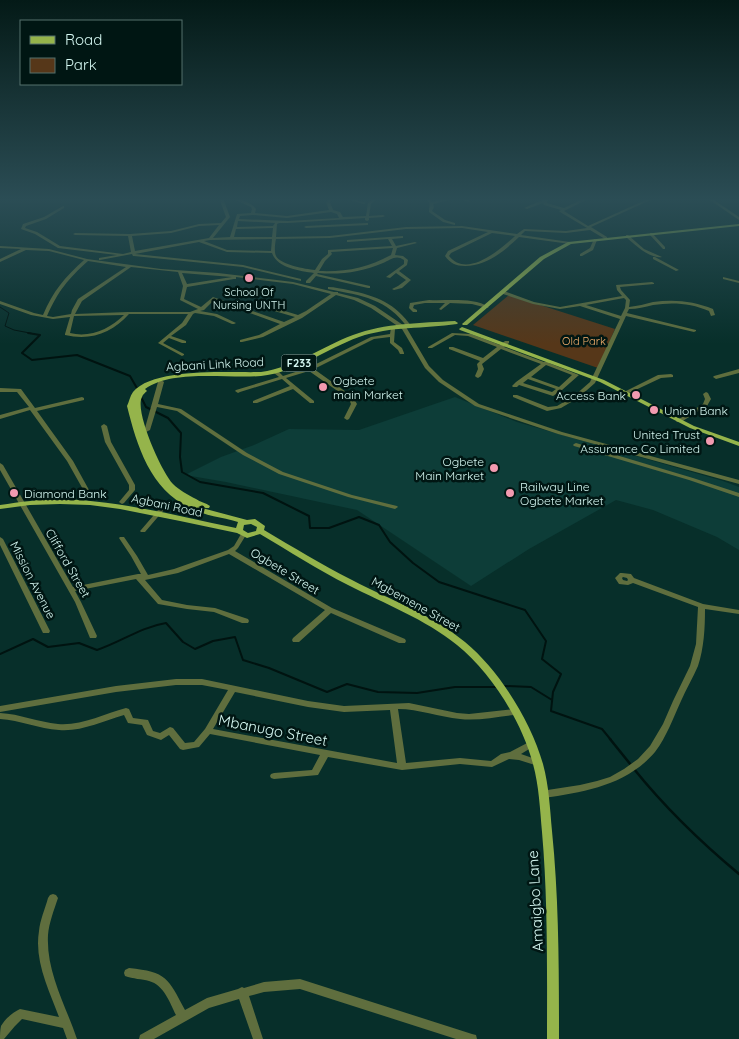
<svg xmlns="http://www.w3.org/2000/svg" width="739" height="1039" font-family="Quicksand,sans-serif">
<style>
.built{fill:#0d3d38}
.green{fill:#563719}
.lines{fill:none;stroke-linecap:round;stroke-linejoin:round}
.stream-far2{stroke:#001310;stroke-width:1}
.stream-far1{stroke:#001310;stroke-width:2}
.stream{stroke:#001310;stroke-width:2.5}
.minor{fill:#5f6e3e;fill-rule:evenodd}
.major{fill:#95b44b;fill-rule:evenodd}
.poi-dot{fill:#f29ab0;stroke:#001613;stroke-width:2}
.labels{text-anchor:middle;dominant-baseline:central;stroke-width:5;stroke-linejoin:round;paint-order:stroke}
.far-poi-label{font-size:11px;fill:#d4f7f1;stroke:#001613}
.far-park-label{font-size:11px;fill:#f4af6d;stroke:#001613}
.shield{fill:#001613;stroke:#94b4ae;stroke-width:1}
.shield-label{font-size:11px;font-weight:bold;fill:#d4f7f1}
.street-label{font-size:12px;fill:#d4f7f1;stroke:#001613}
.poi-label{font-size:12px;fill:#d4f7f1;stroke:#001613;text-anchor:start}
.near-street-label{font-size:15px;fill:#d4f7f1;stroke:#001613}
</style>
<rect width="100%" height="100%" fill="#072f2a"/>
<!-- built -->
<path class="built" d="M455 397 517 422 723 481 739 487V550L717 537 653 510 616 500 529 549 471 586 357 510 226 482 185 475 221 457 254 445 289 429 359 430Z"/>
<!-- green -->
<path class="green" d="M509 295 615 329 598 368 473 325Z"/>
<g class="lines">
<!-- stream-far2 -->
<path class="stream-far2" d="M0 307 9 313 5 326 14 330 35 334"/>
<!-- stream-far1 -->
<path class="stream-far1" d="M28 333 40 335 22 353 32 360 77 355 130 376 138 390
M141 397 146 407 168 418 181 433 180 457 182 472 200 482 263 493 309 516 310 528H329L359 517 379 525 390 542 413 563 439 582 525 610 546 641 542 659 561 674 553 692 551 711 602 729 611 740
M0 654 33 639 48 647 79 643 97 650C121 642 141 627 166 623L183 642 195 649 213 641 235 637 243 660 269 668 327 692 347 684 378 692 417 693 455 687H497
M505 686 531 687 552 700"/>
<!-- stream -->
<path class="stream" d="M610 739 631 765
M634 769C663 805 703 844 739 874"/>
<!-- minor -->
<path class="minor" d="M219 198H223L230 217 213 238 230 237 237 214 251 213 252 209 251 207 231 198C239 198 251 202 256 209L255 213 287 216 329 210 326 202 328 198H332L330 202 333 210 340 212 343 217 366 216 368 203 374 198H378L371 204 369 216 383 215 385 216 383 217 369 218V220L367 221 365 220V218L288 223H279L277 224 276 237 330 236 406 227 462 226 517 234 524 229 566 231 587 228 560 212 559 211 561 210 544 205 543 203 527 209 524 208 547 198H551L547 201V203L564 208 585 198H590L564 211 588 226 650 198H655L591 227 607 237V239H605L590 230 566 233 525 231 521 235 570 242 572 243 570 244 519 237C504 251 487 266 465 266 456 266 450 263 445 256L448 251 488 232 462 228 406 229 330 238 276 239C275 244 274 251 276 256 281 265 305 269 315 270L322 259 328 254V250L392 246 388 239 348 242H347V240L403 236V238H402L392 239 396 246 415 242 417 243 397 248 395 255 403 256 408 260 407 265 399 271 411 280 402 288 394 290 392 289 398 286 406 280 396 273 390 278 386 277 404 264V260C396 254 390 260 383 263 362 272 340 275 318 273L317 274 370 286V288H368L316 276 310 283H306V281L314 273C300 271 277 268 272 253L227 252 199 242 135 254 243 265 301 279V281L243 267 134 256H133L132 254 100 260H99V258L117 255 58 248 35 234 21 229 23 224 44 217 63 206H64V208L46 219 26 226 25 228 37 232 60 246 123 254 131 252 128 236 75 235 73 234 75 233 130 234 171 231 199 224 221 223 226 217ZM331 212 337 214 339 218 288 221 239 219 240 216 253 215 287 218ZM238 221 275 223 273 226 237 227ZM219 225 209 238 135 251 132 236 171 233 199 226ZM273 228 272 237H234L236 229ZM492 233 515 236C501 249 467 279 449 256L451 253ZM272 239 271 251 227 250 204 241 210 240ZM393 248 391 255C367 268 346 272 319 271L325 261 332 254 331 252Z
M342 198H349L366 203 364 204Z
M425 198H429L432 202 449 198H458L433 204 434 207 432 211 445 220 455 223V225L443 222 429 212C429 203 432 206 425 198Z
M460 198H465L470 201 468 202Z
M707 198H711L739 217V220Z
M367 223H368V225L306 228 304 227 306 226Z
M650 233H652L665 247V249H663L650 235Z
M626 235H628L644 249 662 257C650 259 635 245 626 237Z
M594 239 597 240 593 250 582 256H580V254L590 248Z
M0 246 49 249 87 259 161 269 218 273 293 282 334 292H338V293L358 298 375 306 406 327 429 366 443 380 479 404 562 432 739 480V484L558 434 475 406 439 382 425 368 402 329 371 308 354 300 336 295 302 318 263 337 242 342H240V340L259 335 280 324 214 300 204 310 200 311 217 314 236 323 234 324H232L214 316 195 313 193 314 186 325 171 336 186 341V343H182L169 338 163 343 184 354V355L182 356 158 343 182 323 188 314H129C112 333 91 341 65 335V334L70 317 53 319 31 315 0 304V301L34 313 43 315C53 291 65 277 84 260L49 251 26 250 0 262V259L21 249 0 248ZM88 261 126 267 78 299 72 310 71 314 53 317 47 316C58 291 68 279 88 261ZM131 267 178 272 183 286 180 300 198 309 190 312H128L75 314 82 301ZM182 273 232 277 187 284ZM236 277 293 284 331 294 306 311 298 315 275 308H271V310L295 317 284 322 213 297 201 307 184 299 187 287 234 279H236ZM124 315C110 329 90 338 70 333L74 316Z
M653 257H655L679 270 676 271 653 259Z
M723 277 739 281V283L723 279Z
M652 282 654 283V284L620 287 621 290 630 300 629 307C638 306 645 304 653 302 674 299 694 301 713 309L715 315 711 316 709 311C691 303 672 302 653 305 645 307 637 309 629 309L627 313 696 330V331L694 332 626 316 595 383 578 398 561 408 547 411 513 397V395H517L548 407 557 406 574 396 590 382 620 319 580 306 560 309 533 304 500 293V291H504L534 302 560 307 622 296 617 290 616 285ZM624 298 626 300 625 308 621 316 586 305Z
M328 287C335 287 342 289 348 290 377 296 395 303 412 327V328H408C386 298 363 296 328 289Z
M429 300C448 301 473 297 489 307L487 308 472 304 450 303 441 310 439 309 445 303H425L414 305 413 308 417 310V312H413L409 308 410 303Z
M391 328H393L395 329 394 342 402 348 404 353V354H400L398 350 390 343V337L374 339 314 369 353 397 357 404 349 419 347 420 344 418 351 404 349 399 309 371 286 378 314 401V403H310L293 389 257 403H253V401L290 386 282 379 240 392 238 393 235 391 236 390 279 377 274 373V371H278L283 376 308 368 371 337 390 334Z
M452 333 471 334 500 345 505 341H509V343L504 347 544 362 549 361V363L579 375 562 390 553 396 519 385 517 387H513L512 386 516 382 541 364 501 349 482 364 484 369 481 376 478 378 476 377 475 376 478 369 477 364 480 361 449 349V347H453L483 358 497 347 468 336 455 335 432 348H428V347ZM546 365 572 375 559 387 531 377ZM528 379 556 389 552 392 523 383Z
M739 369V373L716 379 713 377 714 376Z
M671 374 673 375V377L661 378 627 394H623L622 393 658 375Z
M161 380 164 382 158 404 181 409 247 453 283 472 352 495 397 506 398 507 395 509 348 497 279 474 243 455 177 411 157 407 150 430 142 434H138L137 433 145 428 158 382Z
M0 388 21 389 35 408 82 397 84 398V400L37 411 73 461 94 499 93 500H89L67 461 30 410 0 419V415L29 407 17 392H0Z
M706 392 708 393 711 399 707 406 681 422H677L676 421 677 420 703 404 705 399 703 394Z
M104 424 107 426 111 442 135 485V490L124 503 122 504 119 502 129 490V485L105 442 101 426Z
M576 443 693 478 739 493V497L689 480 574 446 573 445 574 444Z
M0 463 3 465 73 587 138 574H141L131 556 119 538 120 537H124L137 556 148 575 174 569 228 550 234 546 241 534 243 533 246 535 238 548 235 551 332 608 405 639 406 641 405 643H399L331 613 299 642H293L292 640 293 638 325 610 229 554 178 573 145 580 162 600 187 605 215 608 248 619 249 621 248 623H242L214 612 187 609 158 604 136 579 75 591 81 602 97 636 96 638H90L75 602 0 470Z
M161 508 163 509 164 510 163 511 145 532H141L140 531 141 530 159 509Z
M0 537 3 539 50 631 49 633H43L42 631 0 545Z
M620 573H622L631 574 634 578 703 604 739 610V614L705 609C705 628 704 648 698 666 693 678 686 689 681 701 673 718 667 736 655 752 627 785 585 792 544 798L541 797 540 794 541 791 580 785 597 781 610 777 624 769 638 759 650 746 663 724 673 701 690 666 696 644 698 607 633 583 628 585 619 584 615 578ZM623 577 627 578 628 580 627 581 623 580 622 578Z
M176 679H202L308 701 344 706 409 703 457 713 469 714 514 709 517 710 518 712 517 714 514 715C496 717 477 721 460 719 439 717 419 709 398 709L406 763 460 758 491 761 501 754 510 752 531 741 534 742 535 744 534 746 521 754 541 761 542 763 541 765 538 766 519 760 509 759 492 767 460 764 402 770 328 757 318 775 274 779 271 778 270 776 271 774 274 773 312 770 320 755 210 734 199 747 183 750 180 749 169 735 161 740 147 735 142 725 128 723 124 715C103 721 81 732 59 730 39 729 20 720 0 719V713C20 714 38 722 58 724 81 726 104 714 126 708L129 709 133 718 148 720 153 731 160 733 170 727 173 728 185 743 194 742 205 729 228 690 202 685H176L116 692 0 712V706L116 686ZM235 692 308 707 344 712 390 710 397 763 213 729Z
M53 894 56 895 58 898C54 910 49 923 48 935 46 972 66 1006 77 1039H67L63 1028 22 1019 15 1026 4 1039H0C0 1035 0 1030 1 1026 5 1019 13 1012 20 1009L59 1017C49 990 34 961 39 931 40 920 45 909 48 898L50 895Z
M129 968C167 972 168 978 185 1010L207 998 238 989 242 987 244 988 264 982 300 979 472 1034 476 1035 477 1039H456L300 989 264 992 249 996 263 1039H253L239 999 209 1008 154 1039H139L140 1035 176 1015C170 1003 164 985 149 981 142 979 133 979 125 976L124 973 125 970Z"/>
<!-- major -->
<path class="major" d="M739 224V226L571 244 544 259 467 325H463L462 324 540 257 568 242Z
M455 321 458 323 457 324C424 329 391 326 359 337 326 349 297 372 261 376 227 379 173 369 145 389L147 391C145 393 143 394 142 397 134 411 162 473 173 484 179 490 188 495 196 499 200 502 206 503 210 506L209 508H206L198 506 180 497 202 508 247 520 255 519 265 526 264 530C293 547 322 565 352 580 390 600 431 614 465 642 499 670 531 721 543 764 549 786 550 809 552 831 559 900 559 970 559 1039H547C547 970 548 900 542 832 540 809 539 786 533 764 522 722 491 672 457 645 425 619 385 604 348 585 318 570 289 551 260 534L247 538 237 533 180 521 120 509 90 505 60 504 30 505 0 509V505C20 502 41 499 61 499 121 501 178 516 236 528L238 522C222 517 205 516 190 508 150 489 137 446 127 406 129 402 130 396 133 392 154 367 230 373 261 372 295 367 321 347 353 335 385 323 421 323 455 321ZM251 524 257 527 256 531 248 533 243 530 244 525Z
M462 327 604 380 694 426 739 442V446L690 428 600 382 460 330 459 329Z"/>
</g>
<!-- sky -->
<linearGradient id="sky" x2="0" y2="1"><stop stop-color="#041a17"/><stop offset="0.58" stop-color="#2b4d55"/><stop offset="1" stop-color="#2b4d55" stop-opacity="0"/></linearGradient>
<rect width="739" height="344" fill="url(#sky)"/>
<!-- markers -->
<g class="poi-dot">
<circle cx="249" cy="278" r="5"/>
<circle cx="323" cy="387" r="5"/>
<circle cx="636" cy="395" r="5"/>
<circle cx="654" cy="410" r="5"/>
<circle cx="710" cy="441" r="5"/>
<circle cx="494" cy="468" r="5"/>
<circle cx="14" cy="493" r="5"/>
<circle cx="510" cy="493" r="5"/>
</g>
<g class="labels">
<!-- far-poi labels -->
<g class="far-poi-label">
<text x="249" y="292">School Of<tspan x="249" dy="13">Nursing UNTH</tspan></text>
</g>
<!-- far-park labels -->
<g class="far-park-label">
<text x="584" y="341">Old Park</text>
</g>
<!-- shield labels -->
<rect class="shield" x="281.5" y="354.5" width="35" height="17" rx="4"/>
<g class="shield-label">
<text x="299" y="363">F233</text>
</g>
<!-- street labels -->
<g class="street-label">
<text transform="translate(215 364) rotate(-3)">Agbani Link Road</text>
<text transform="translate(167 505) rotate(12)">Agbani Road</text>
<text transform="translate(68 563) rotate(60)">Clifford Street</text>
<text transform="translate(285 571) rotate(31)">Ogbete Street</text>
<text transform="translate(33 580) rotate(63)">Mission Avenue</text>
<text transform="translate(416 604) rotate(29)">Mgbemene Street</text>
</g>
<!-- poi labels -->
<g class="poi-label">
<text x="333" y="380">Ogbete<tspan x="333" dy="14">main Market</tspan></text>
<text x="626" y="395" text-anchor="end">Access Bank</text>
<text x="664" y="410">Union Bank</text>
<text x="700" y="434" text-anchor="end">United Trust<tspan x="700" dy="14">Assurance Co Limited</tspan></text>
<text x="484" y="461" text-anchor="end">Ogbete<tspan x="484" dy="14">Main Market</tspan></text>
<text x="520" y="486">Railway Line<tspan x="520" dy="14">Ogbete Market</tspan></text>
<text x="24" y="493">Diamond Bank</text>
</g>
<!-- near-street labels -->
<g class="near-street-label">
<text transform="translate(273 730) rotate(11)">Mbanugo Street</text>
<text transform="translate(535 901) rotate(-93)">Amaigbo Lane</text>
</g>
</g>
<!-- legend -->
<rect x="20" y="20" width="162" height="65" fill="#001613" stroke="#55706c"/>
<rect x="30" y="36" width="25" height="8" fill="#95b44b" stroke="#55706c"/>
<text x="65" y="45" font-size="15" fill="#d4f7f1">Road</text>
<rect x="30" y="58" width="25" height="15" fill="#563719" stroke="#55706c"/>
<text x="65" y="70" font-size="15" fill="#d4f7f1">Park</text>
</svg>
